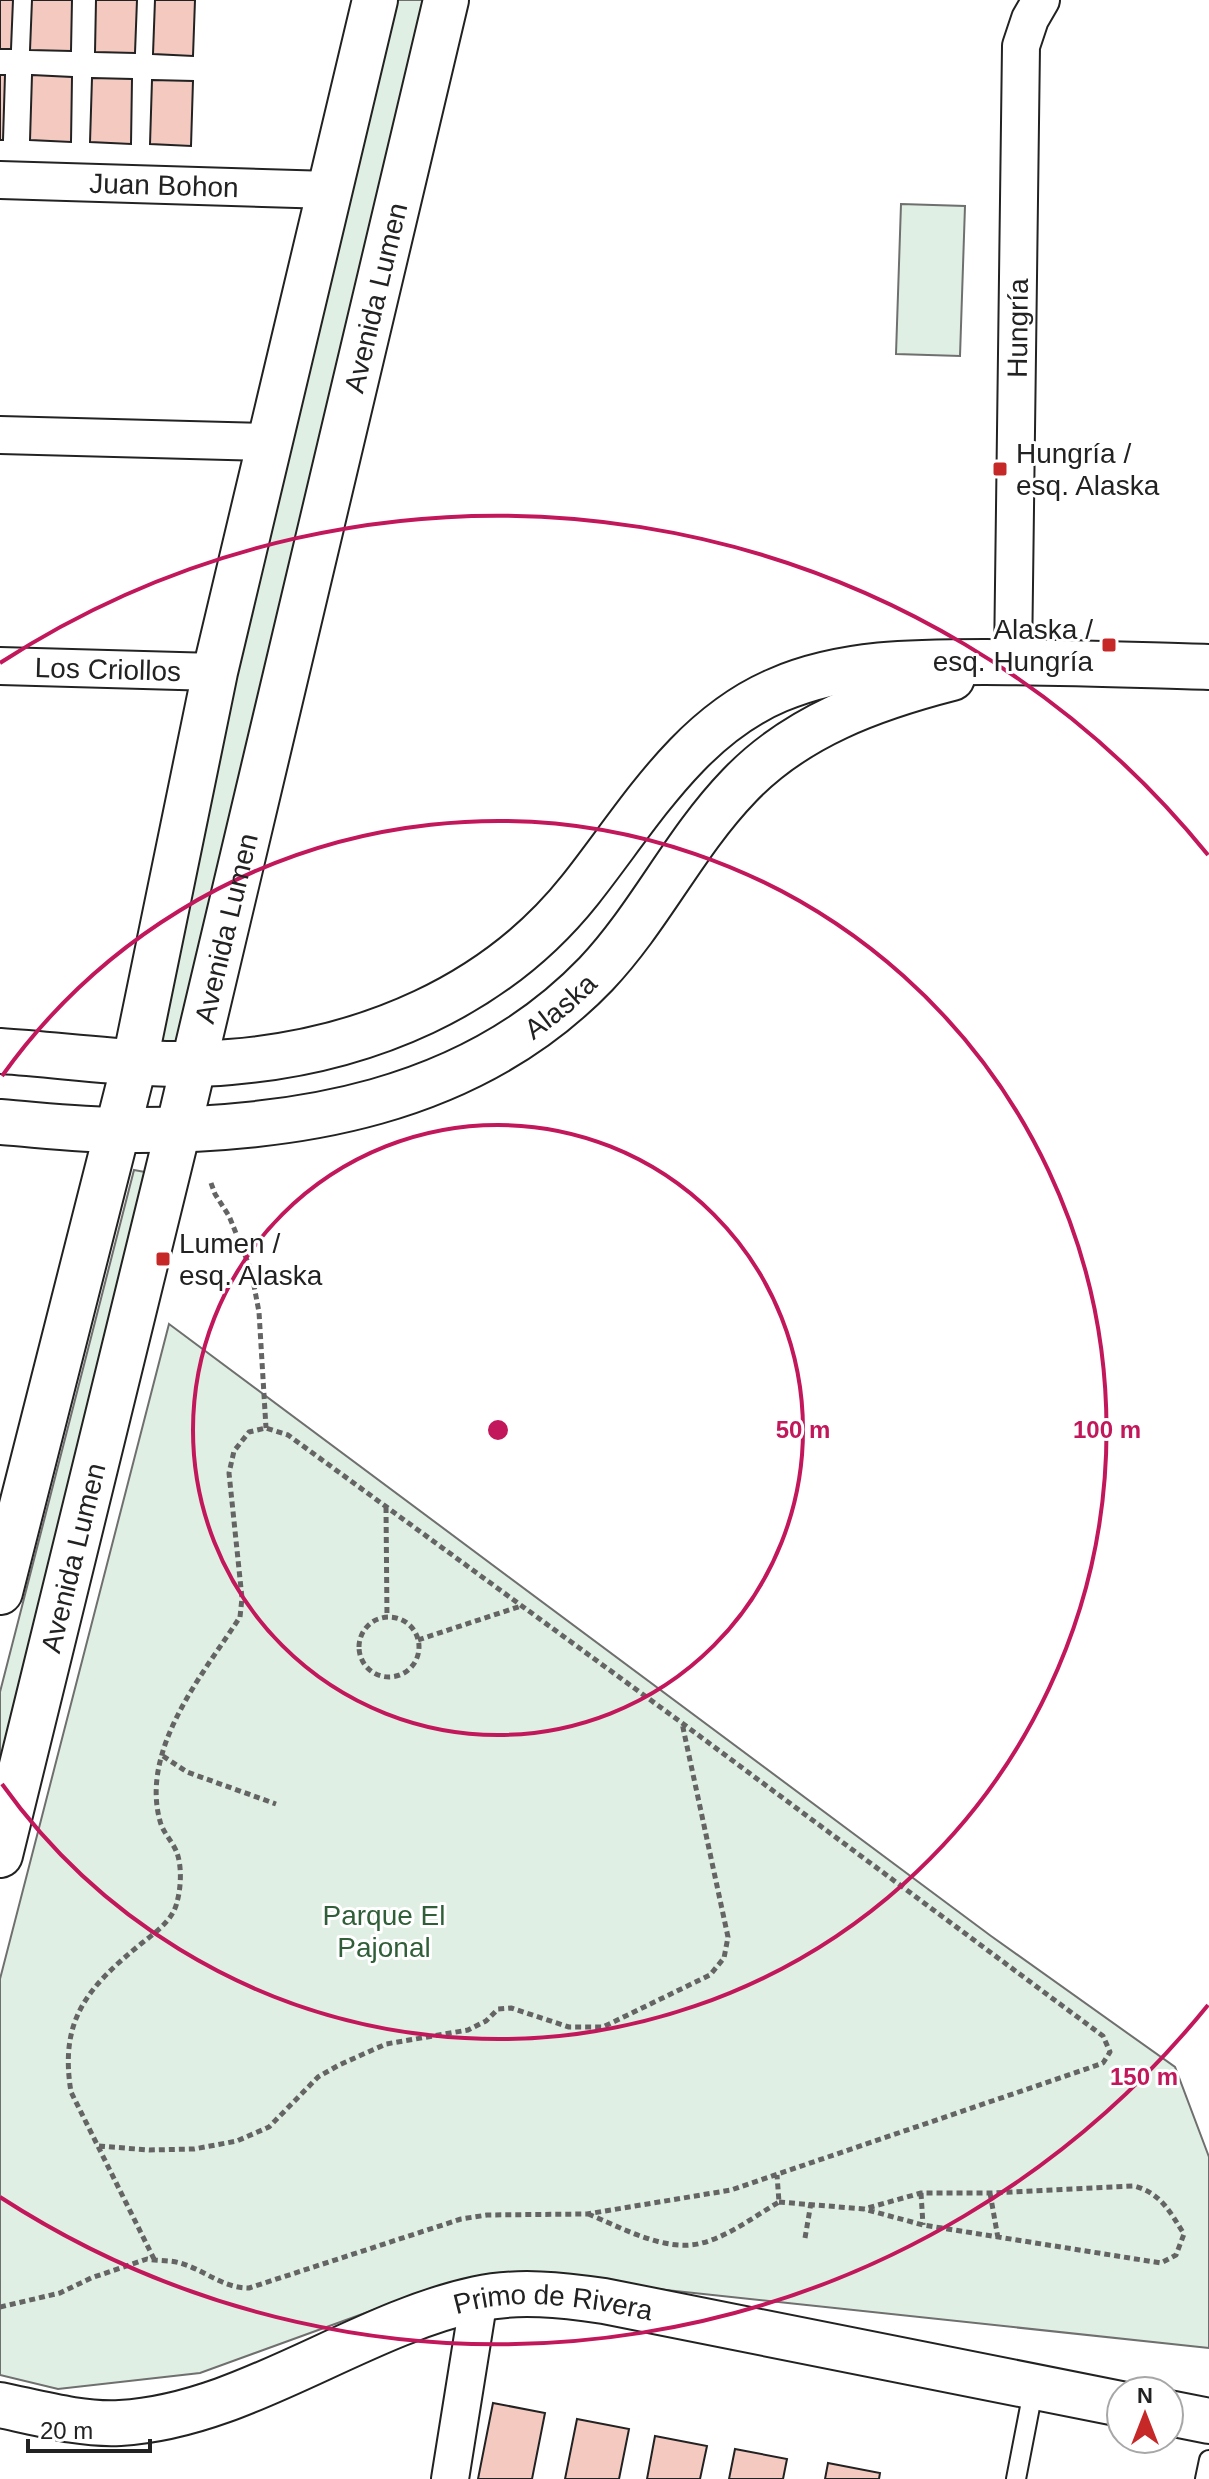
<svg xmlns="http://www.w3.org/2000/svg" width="1209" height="2479" font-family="Helvetica,sans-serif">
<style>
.green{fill:#e0efe3;stroke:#6f6f6f;stroke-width:2}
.building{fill:#f3c9c0;stroke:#222;stroke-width:2}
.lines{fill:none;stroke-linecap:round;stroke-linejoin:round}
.service-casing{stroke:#222;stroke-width:22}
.minor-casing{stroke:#222;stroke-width:40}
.tertiary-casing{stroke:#222;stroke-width:48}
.path{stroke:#646464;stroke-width:5;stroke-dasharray:6 4;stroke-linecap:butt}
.service{stroke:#fff;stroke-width:18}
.minor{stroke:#fff;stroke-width:36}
.tertiary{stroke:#fff;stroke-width:44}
.ring{fill:none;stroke:#c2185b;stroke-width:4}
.poi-dot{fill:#c62828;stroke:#fff;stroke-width:3}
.labels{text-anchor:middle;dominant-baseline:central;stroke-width:6;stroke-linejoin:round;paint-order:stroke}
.street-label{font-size:28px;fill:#222;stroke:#fff}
.poi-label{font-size:28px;fill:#222;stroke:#fff;text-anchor:start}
.park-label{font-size:28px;fill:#2f5e38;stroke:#fff}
.centre{fill:#c2185b;stroke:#fff;stroke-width:4}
.ring-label{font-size:24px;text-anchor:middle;font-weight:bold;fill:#c2185b;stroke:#fff;stroke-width:6;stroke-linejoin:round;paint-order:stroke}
</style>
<rect width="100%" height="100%" fill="#fff"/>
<!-- green -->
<path class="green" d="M392 0H432L182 1064 146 1060Z
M901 204 965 206 960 356 896 354Z
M134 1170 156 1174 0 1781V1692Z
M169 1324 991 1936 1175 2067 1209 2157V2348L507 2273 434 2288 200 2373 58 2389 0 2375V1979Z"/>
<!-- building -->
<path class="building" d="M0 0H13L11 49H0Z
M32 0H72L71 51 30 50Z
M96 0H137L135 53 95 52Z
M155 0H195L193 56 153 54Z
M0 75H5L3 140H0Z
M32 75 72 77 71 142 30 140Z
M92 78 132 79 131 144 90 142Z
M152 80 193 81 191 146 150 144Z
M493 2403 545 2413 532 2479H478Z
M577 2419 629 2429 619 2479H565Z
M655 2436 707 2446 700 2479H647Z
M735 2449 787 2459 783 2479H729Z
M828 2463 880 2473 879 2479H825Z"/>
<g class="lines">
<defs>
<path id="service" d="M1016 2479 1034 2386
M1205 2479 1209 2460"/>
<g id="minor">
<path id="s1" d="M0 180 330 190"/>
<path d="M0 435 270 442"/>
<path id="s2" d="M1013 662 1021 46 1030 19 1041 0"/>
<path id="s3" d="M0 666 215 672"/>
<path d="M450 2479 479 2298"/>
</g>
<g id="tertiary">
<path d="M0 1051C76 1056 155 1069 230 1062 365 1051 495 997 580 890 638 817 688 728 778 690 843 662 915 662 985 662 1060 662 1134 665 1209 667"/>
<path id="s4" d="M0 1122C40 1125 81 1130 121 1130 293 1132 471 1104 596 974 650 917 684 843 739 786 796 726 874 698 952 678"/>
<path d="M0 1592 135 1061 215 672 375 0"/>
<path id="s5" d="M0 1855 178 1130 446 0"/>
<path id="s6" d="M0 2405C39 2413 80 2425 120 2423 244 2416 356 2325 477 2299 518 2290 563 2295 604 2301L1121 2404"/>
<path d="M1169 2413 1209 2421"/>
</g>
</defs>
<!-- service casing -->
<use href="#service" class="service-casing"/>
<!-- minor casing -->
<use href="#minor" class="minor-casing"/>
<!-- tertiary casing -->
<use href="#tertiary" class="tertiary-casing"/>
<!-- path -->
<path class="path" d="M211 1183 215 1194 229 1216 251 1270 259 1312 266 1428
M386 1507 387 1617
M359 1647a30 30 0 1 1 60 0a30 30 0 1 1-60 0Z
M418 1640 521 1606
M163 1756 187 1772 276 1804
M99 2146 149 2150 194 2149 237 2141 269 2127 318 2077 339 2065 386 2044 468 2030 486 2021 498 2009 511 2008 569 2027H603L710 1975 724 1958 728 1937 682 1723
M921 2193 923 2225
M990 2193 998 2238
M779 2202 864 2209 923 2225 1161 2263 1176 2255 1184 2234C1170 2212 1161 2193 1134 2186L990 2193H921L864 2209
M588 2214C621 2227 665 2253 702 2243 729 2236 755 2216 779 2202L777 2175
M805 2238 811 2203
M0 2307 60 2293 91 2278 147 2259C158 2261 170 2260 180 2263 205 2270 222 2288 249 2288L461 2219 487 2215 587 2214 731 2190 1092 2067 1103 2063 1110 2052 1103 2036 682 1723 288 1435 266 1428 249 1432 234 1451 229 1473 242 1598 240 1617C203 1674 140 1749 160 1821 163 1833 173 1842 177 1853 182 1867 181 1888 177 1902 173 1920 156 1932 142 1943 88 1987 59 2019 71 2092L155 2261"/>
<!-- service -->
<use href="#service" class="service"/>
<!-- minor -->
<use href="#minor" class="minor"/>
<!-- tertiary -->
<use href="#tertiary" class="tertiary"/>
</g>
<!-- distance rings -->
<g class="ring">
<circle cx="498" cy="1430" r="305"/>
<path d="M2 1076A609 609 0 1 1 2 1784"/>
<path d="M1208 2005A914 914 0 0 1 0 2197M0 663A914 914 0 0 1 1208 855"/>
</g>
<!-- markers -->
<g class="poi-dot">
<rect x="992" y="461" width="16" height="16" rx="4"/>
<rect x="1101" y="637" width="16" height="16" rx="4"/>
<rect x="155" y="1251" width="16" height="16" rx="4"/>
</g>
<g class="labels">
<!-- street labels -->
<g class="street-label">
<text stroke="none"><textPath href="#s1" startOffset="164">Juan Bohon</textPath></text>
<text stroke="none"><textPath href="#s5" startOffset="1602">Avenida Lumen</textPath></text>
<text stroke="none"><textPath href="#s2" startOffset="334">Hungría</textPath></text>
<text stroke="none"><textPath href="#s3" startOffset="108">Los Criollos</textPath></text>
<text stroke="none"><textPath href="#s5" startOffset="954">Avenida Lumen</textPath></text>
<text stroke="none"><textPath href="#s4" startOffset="588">Alaska</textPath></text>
<text stroke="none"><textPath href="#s5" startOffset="306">Avenida Lumen</textPath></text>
<text stroke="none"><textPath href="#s6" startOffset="578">Primo de Rivera</textPath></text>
</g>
<!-- poi labels -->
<g class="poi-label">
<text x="1016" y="453">Hungría /<tspan x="1016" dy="32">esq. Alaska</tspan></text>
<text x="1093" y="629" text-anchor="end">Alaska /<tspan x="1093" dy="32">esq. Hungría</tspan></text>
<text x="179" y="1243">Lumen /<tspan x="179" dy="32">esq. Alaska</tspan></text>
</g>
<!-- park labels -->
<g class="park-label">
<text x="384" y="1915">Parque El<tspan x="384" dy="32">Pajonal</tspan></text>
</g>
</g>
<circle cx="498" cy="1430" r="12" class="centre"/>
<g class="ring-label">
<text x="803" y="1438">50 m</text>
<text x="1107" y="1438">100 m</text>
<text x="1144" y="2085">150 m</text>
</g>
<!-- north arrow -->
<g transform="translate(1145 2415)"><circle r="38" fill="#ffffff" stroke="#a7a7a7" stroke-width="2"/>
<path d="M0-6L14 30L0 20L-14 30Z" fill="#c62828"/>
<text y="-12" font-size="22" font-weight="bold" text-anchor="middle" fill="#222222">N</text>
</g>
<!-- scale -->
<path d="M28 2439v12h122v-12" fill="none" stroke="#222222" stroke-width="4"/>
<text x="40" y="2439" font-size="24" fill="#222222" stroke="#ffffff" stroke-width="6" paint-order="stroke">20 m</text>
</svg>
